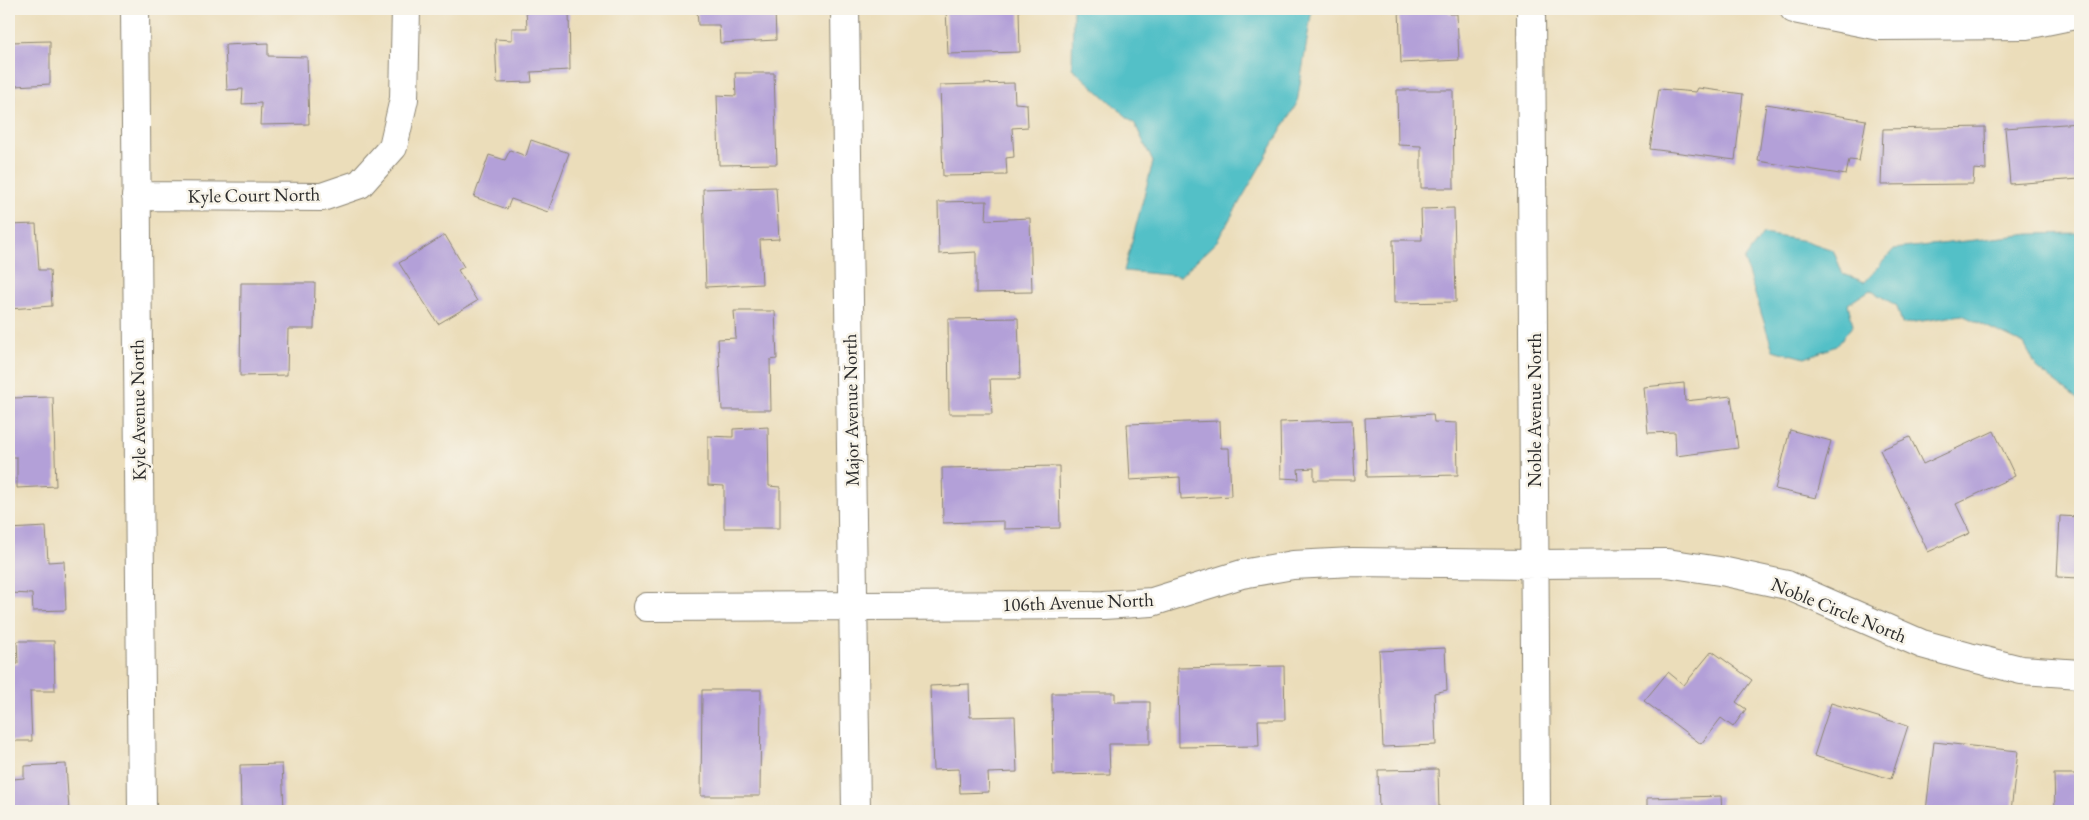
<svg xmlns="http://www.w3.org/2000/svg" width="2089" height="820" font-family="'EB Garamond',serif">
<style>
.water{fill:#52c0c7;stroke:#3e7679}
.building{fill:#b3a0d8}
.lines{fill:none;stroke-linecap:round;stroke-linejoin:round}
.minor-casing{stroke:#8b8472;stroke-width:30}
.minor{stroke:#fff;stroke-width:28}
.labels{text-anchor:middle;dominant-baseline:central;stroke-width:5;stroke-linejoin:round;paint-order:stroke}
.street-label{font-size:19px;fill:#2b2b2b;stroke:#f7f3e8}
</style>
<rect width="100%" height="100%" fill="#f7f3e8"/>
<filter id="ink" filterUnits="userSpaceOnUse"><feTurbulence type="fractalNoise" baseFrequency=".02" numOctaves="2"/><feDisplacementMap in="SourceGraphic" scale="10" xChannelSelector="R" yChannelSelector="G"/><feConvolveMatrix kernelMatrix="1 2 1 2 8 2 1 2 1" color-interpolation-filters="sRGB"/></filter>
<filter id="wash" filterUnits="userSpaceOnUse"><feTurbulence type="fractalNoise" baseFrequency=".0096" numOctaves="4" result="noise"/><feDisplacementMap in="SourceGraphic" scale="20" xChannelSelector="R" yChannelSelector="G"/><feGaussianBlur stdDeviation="1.12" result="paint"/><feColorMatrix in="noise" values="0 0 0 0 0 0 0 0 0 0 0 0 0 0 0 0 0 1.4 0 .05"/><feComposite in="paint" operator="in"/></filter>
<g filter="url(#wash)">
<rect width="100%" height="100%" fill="#ebddba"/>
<!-- water -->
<path class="water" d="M1073 9H1312L1297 103 1217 241 1180 276 1124 271 1153 162 1135 124 1072 68Z
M2080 233V401L2038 369 2024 344 1962 315 1902 324 1897 306 1870 290 1848 304 1853 325 1836 346 1805 358 1773 350 1744 260 1763 234 1806 241 1833 250 1843 274 1865 282 1894 249 2030 234Z"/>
<g id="blocks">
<!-- building -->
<path class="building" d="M526 9H569L570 70 531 72 532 82 497 83 495 39 512 40V28H527Z
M697 9H775L776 40 720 43 719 25H698Z
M946 9H1019L1020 52 948 54Z
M1399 9H1449V14H1457L1459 60 1401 63Z
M50 41V84L15 86V109H9V42Z
M268 43V56L307 57 309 124 260 125 261 103 242 104 243 89 227 90 225 45Z
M735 73H774L777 164 719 165 717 95 736 96Z
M1014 83 1015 103 1027 104 1028 127 1012 128 1014 157 1006 158 1007 175 943 176 940 85Z
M1698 88 1743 94 1735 160 1650 149 1659 89 1696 92Z
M1397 90H1453L1454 188H1421V146L1398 145Z
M1766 104 1866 120 1859 161 1849 160 1846 175 1758 161Z
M2080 123V179L2010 184 2005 128Z
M1985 127 1986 170 1974 169 1973 184 1881 185 1883 129Z
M531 140 569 153 548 212 511 199 507 209 474 197 489 155 505 160 510 150 526 156Z
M776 187 779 239 760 240 762 284 706 287 703 189Z
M987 201 986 220 1030 218 1032 292 976 293V252L939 254 938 202Z
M1454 208 1456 302 1394 303 1393 240H1422L1421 209Z
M36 224 39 270H50L52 306 9 309V225Z
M445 235 464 267 458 270 477 301 438 324 399 263Z
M241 283H315L314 329H288L287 375 240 376Z
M734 311H775L777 359 770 360 771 410H722L718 339 736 338Z
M1018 318 1020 379H990L992 414H949L948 319Z
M1684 383 1685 401 1731 396 1738 448 1676 456 1675 432 1648 433 1644 387Z
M53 397 56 486 17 488V457H9V398Z
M1433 414 1434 422 1457 423 1458 475 1367 477 1365 418Z
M1352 420 1355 480H1314V468L1298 469 1299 479 1281 478 1280 422Z
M1220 421 1221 448H1229L1231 496 1181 499 1180 477 1130 480 1127 424Z
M768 427 769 486 780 487V528H724V486L708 485V436L733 437V429Z
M1790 430 1831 441 1816 498 1775 489Z
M1994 431 2015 476 1956 504 1970 533 1928 552 1880 450 1910 437 1923 464Z
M1059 466 1060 528 1004 529V521L943 523 942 468Z
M2060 516 2080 517V578L2057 577Z
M46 527 48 562 64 561 66 610 33 611 32 594 9 593V529Z
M17 641H54L55 691H30L32 741H9V664H18Z
M1445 648 1447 690 1434 693 1436 745 1383 747 1379 651Z
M1712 651 1752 680 1736 702 1746 709 1733 727 1721 718 1701 744 1644 701 1668 672 1684 685Z
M1284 666 1285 720H1258L1259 746 1179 747 1178 668Z
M969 684 970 717 1015 716 1017 772 988 773 989 792 960 793 959 769 933 770 930 686Z
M702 690H761L760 796H701Z
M1052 693H1115V702H1150V744H1109L1110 774 1053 775Z
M1831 703 1908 726 1891 779 1814 756Z
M1934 742 2018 751 2011 811H1926Z
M66 764 69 811H13V779L24 778V766Z
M282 764 284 811H241L240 765Z
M1438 769 1439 811H1379L1378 770Z
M2054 774H2080V811H2055Z
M1721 796 1722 811H1647V798Z"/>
</g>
</g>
<g filter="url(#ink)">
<use href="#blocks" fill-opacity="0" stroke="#8b8472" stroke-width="1"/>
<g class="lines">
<defs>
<path id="minor" d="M135 9 142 811
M845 9 856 811
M1531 9 1536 811
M1794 9 1880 26 2026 25 2080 14
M136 196 322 197 360 184 393 147 404 99 406 9
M647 607 1103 605 1152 602 1242 574 1293 565 1353 562 1535 564 1667 563 1726 572 1787 585 1922 644 1969 657 2021 670 2080 674"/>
</defs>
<!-- minor casing -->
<use href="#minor" class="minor-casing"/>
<!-- minor -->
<use href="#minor" class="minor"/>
</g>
</g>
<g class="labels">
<!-- street labels -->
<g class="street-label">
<text transform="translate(254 195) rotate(-1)">Kyle Court North</text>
<text transform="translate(138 410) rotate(-91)">Kyle Avenue North</text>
<text transform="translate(851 410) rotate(-91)">Major Avenue North</text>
<text transform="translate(1534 410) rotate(-90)">Noble Avenue North</text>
<text transform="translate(1078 602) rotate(-2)">106th Avenue North</text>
<text transform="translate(1839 610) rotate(22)">Noble Circle North</text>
</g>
</g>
<!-- margin -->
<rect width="2089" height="820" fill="none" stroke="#f7f3e8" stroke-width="30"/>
</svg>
